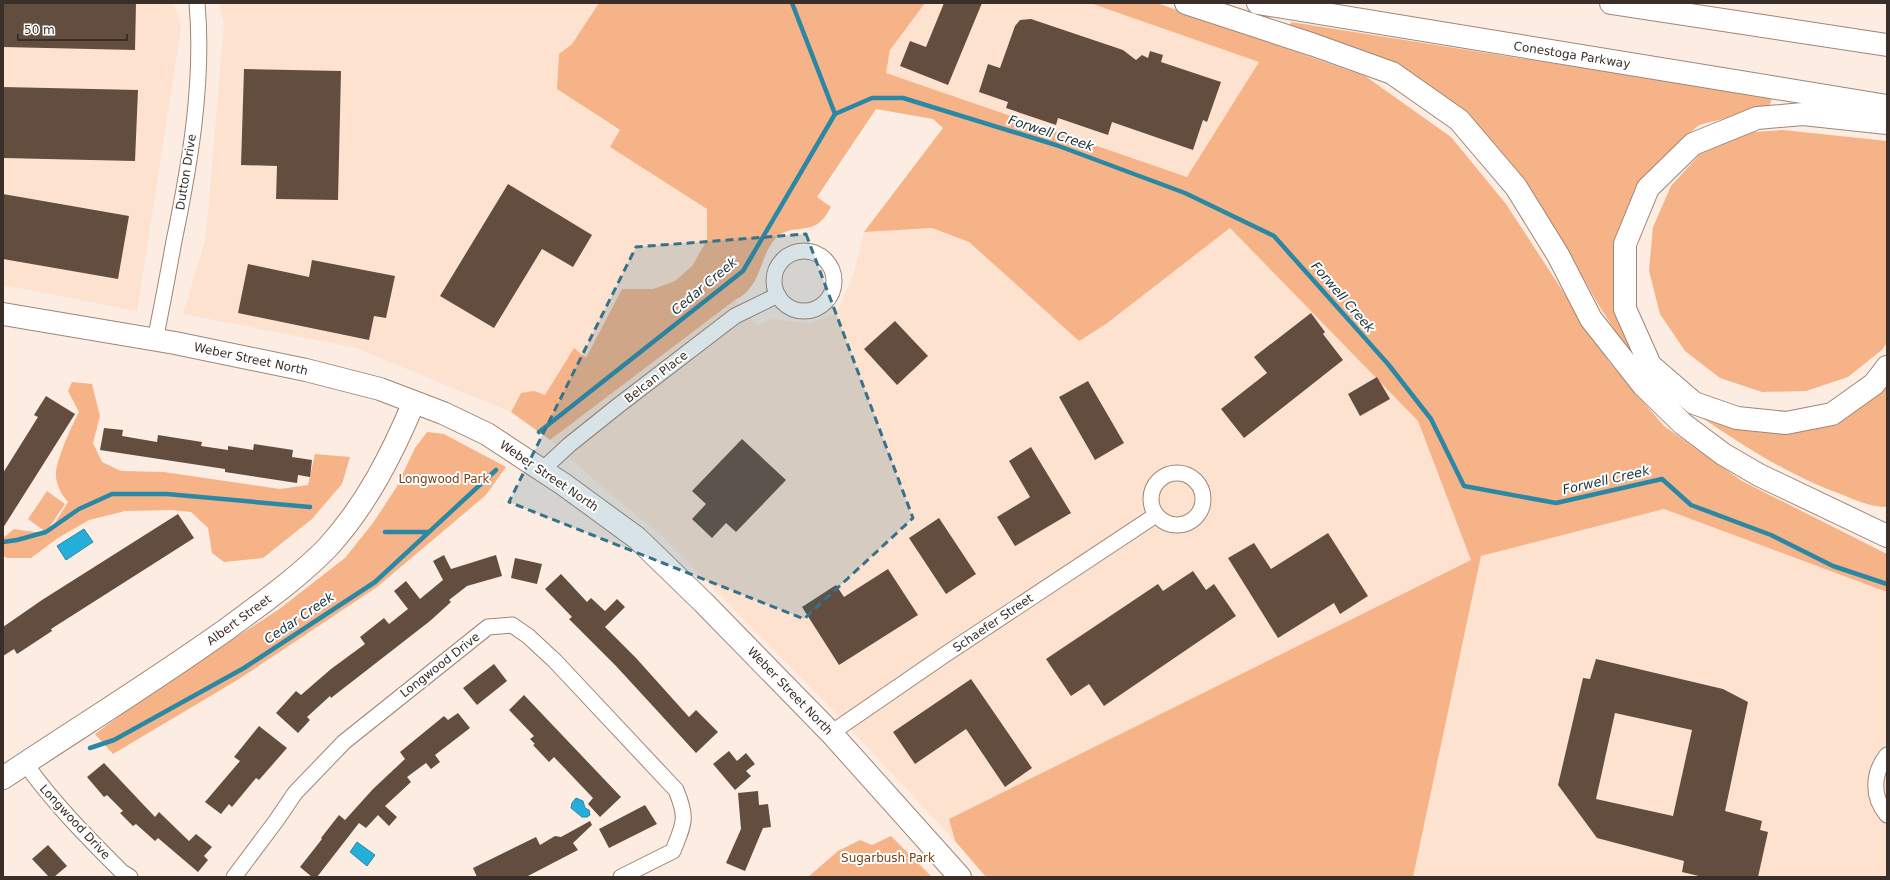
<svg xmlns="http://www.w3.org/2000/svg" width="1890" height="880" font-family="'DejaVu Sans',sans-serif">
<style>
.built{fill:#fde2d0}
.green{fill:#f6b387}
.water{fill:#24aeda;stroke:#2a88a5}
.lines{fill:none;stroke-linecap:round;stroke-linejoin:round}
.stream{stroke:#2a88a5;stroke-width:4.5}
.building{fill:#634d3f;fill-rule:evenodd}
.street-casing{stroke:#9f8676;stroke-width:17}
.secondary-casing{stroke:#9f8676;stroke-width:24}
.highway-casing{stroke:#9f8676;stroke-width:24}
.street{stroke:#fff;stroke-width:15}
.secondary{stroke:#fff;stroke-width:22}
.highway{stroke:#fff;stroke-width:22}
.marked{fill:#367289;fill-opacity:0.2;stroke:#367289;stroke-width:3;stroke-dasharray:8 5;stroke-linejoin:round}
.labels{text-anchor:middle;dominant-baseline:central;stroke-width:4;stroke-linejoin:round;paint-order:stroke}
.street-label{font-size:12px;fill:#392e28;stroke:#fff}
.park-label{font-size:12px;fill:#763f13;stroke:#fff}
.water-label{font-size:13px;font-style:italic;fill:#1b3039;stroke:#fff}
</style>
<rect width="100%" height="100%" fill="#fcece1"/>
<!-- built -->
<path class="built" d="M3 3H174L181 28 137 311 3 285Z
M219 3H599L572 44 559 54 557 89 620 131 610 147 707 209V240L692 266 675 281 653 289H622L586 358 573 349 545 395 534 391 516 400 511 412 356 348 183 314 206 237 224 24Z
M925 3H1090L1259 62 1187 177 886 73 890 50Z
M932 228 969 242 1079 341 1106 324 1230 228 1418 421 1471 560 949 819 955 841 829 706 664 538 592 478 550 440 735 300 758 326 770 319 809 323 836 314 853 276 864 232Z
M1664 509 1887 592V877H1413L1481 556Z"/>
<!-- green -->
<path class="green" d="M599 3H925L890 50 886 73 1187 177 1259 62 1090 3H1157L1365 76 1451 137 1506 204 1609 362 1664 426 1742 481 1887 554V592L1664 509 1481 556 1413 877H986L955 841 949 819 1471 560 1418 421 1230 228 1106 324 1079 341 969 242 932 228 864 232 943 128 933 119 876 109 817 197 831 207C828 211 826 217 822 220 810 234 787 224 775 239 758 259 762 287 735 300L550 440 511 412 521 393 534 391 545 395 574 348 586 358 622 289H653L675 281 692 266 707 240V209L610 147 620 130 557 89 559 54 572 44Z
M1291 22 1772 98 1769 107 1699 125 1660 160 1634 195 1615 297 1635 362 1598 304 1551 222 1520 176 1470 121 1289 30Z
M1783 130 1887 141V342L1883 349 1848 377 1806 391 1762 392 1720 378 1685 351 1660 314 1649 271 1653 227 1671 186 1700 154 1739 133Z
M1887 380V507C1871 507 1858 501 1843 495 1784 474 1737 441 1686 407L1788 430Z
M72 382 92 384 100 416 93 443 102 462 121 471 164 472 280 489 308 485 315 454 350 457 342 484 312 519 263 558 224 562 212 553 208 528 191 512 171 510 125 511 89 520 58 538 31 558H7L3 556V538L14 529 48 534 68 502C62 495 57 487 56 477 54 464 72 425 79 412L68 391Z
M427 432 444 434 506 467 486 495 377 587 239 679 113 754 95 734 160 686 278 610 345 558 373 523 396 488 415 448Z
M47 491 65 504 46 532 28 519Z
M891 836 932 877H808L838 851 860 840 872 845Z"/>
<!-- water -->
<path class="water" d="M84 529 93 542 66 560 57 546Z
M576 798 583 801 585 808 589 810 590 815 587 817H582L571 808 572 803Z
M357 842 375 855 367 866 350 852Z"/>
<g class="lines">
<!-- stream -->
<path class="stream" d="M792 3 835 114
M835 114 872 98H903L1056 145 1185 193 1274 236 1388 364 1431 419 1464 486 1556 503 1662 479 1691 505 1771 535 1833 566 1887 584
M539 432 743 271 835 114
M385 532H428
M3 542 17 540 46 532 79 509 112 494H167L310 507
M90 748 114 740 244 668 375 582 496 470"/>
</g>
<!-- building -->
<path class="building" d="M3 3H136L135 50 3 47Z
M944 3H982L948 85 900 66 910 41 926 47Z
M1031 19 1123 50 1136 60 1142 55 1148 58 1150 51 1163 55 1161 62 1221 82 1207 122 1203 120 1193 150 1112 122 1108 135 1058 118 1056 125 1006 108 1008 102 979 92 988 64 1000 68 1015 26 1020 20Z
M244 69 341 71 338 200 276 199 277 166 241 165Z
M3 87 138 90 135 161 3 158Z
M508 184 592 235 573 267 542 249 494 328 440 296Z
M3 194 129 216 118 279 3 259Z
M312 260 395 276 386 318 374 316 369 340 238 313 248 264 309 277Z
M1311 313 1325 332 1323 334 1343 360 1244 438 1221 409 1267 373 1254 357Z
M895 321 928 356 897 385 864 349Z
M1377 377 1390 399 1360 416 1348 394Z
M1088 381 1124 443 1095 460 1059 397Z
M46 396 75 414 3 528V473L38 417 34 415Z
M104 428 123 430 122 436 157 442 158 435 202 442 201 446 228 450V446L253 450 254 444 293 450 292 457 312 460 310 477 298 475 297 483 225 472V469L100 450Z
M742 439 786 480 736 532 726 523 712 538 692 519 706 504 692 491Z
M1031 447 1071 513 1015 546 997 517 1030 497 1009 461Z
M178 514 194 538 51 629 52 631 17 654 14 649 3 656V627L42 600Z
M939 518 976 574 946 594 909 538Z
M1328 533 1368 596 1340 614 1334 603 1278 638 1228 558 1254 543 1271 569Z
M444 555 451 569 496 555 502 576 467 586 449 600 451 602 430 621 331 698 330 696 307 717 310 720 298 733 276 713 296 691 301 695 331 669 365 644 360 637 384 618 389 624 408 609 394 591 406 581 420 599 443 580 433 561Z
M515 558 542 564 537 584 511 578Z
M888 569 918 615 839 665 802 607 836 585 844 597Z
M1193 571 1206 590 1214 584 1236 616 1104 706 1089 684 1071 696 1046 659 1158 584 1163 591Z
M561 574 587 602 591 598 605 611 617 599 625 607 605 627 636 658 689 717 696 710 718 732 696 753 616 666 569 619 572 617 545 589Z
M1596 659 1723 689 1748 702 1725 811 1762 821 1760 830 1768 832 1758 877H1703L1682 872 1684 861 1597 838 1558 785 1583 678 1590 679ZM1615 713 1692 730 1673 816 1596 799Z
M494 664 507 681 477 705 463 688Z
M971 679 1032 768 1005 787 966 729 915 764 893 732Z
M524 695 621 797 600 817 588 804 593 798 554 757 549 762 533 745 535 744 530 739 534 736 509 710Z
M458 713 470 728 435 755 440 762 431 769 426 763 407 777 411 782 385 806 397 817 389 826 378 815 366 828 359 823 317 877H312L300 867 322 839 321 838 339 815 345 820 373 789 405 759 400 752 444 716 448 720Z
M259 726 287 748 259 780 256 778 232 807 229 804 221 814 205 802 240 761 234 757Z
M729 751 737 761 746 753 755 764 746 771 751 776 735 790 713 764Z
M104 763 155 817 159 812 189 841 196 834 212 847 204 856 208 860 198 872 158 838 155 841 136 824 133 826 120 813 123 811 107 795 104 797 87 777Z
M758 791 759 805 768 804 771 827 763 828 745 871 726 863 741 829 738 793Z
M645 805 657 824 609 848 599 829Z
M590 821 592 825 573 843 578 850 526 877H477L473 868 536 837 540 845 555 836 561 837Z
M48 845 67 866 54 877H49L32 859Z"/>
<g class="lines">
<defs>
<path id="street" d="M774 281a30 30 0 1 1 60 0a30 30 0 1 1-60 0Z
M155 340C162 307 168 274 174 241 190 164 204 82 197 3
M542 470 569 445 619 405 735 316 778 295
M1151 499a26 26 0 1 1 52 0a26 26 0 1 1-52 0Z
M831 733 943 656 1156 515
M1887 755C1872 774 1872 797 1887 815
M25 763C53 803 88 838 122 872L130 877
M234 877 276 821 295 793 344 742 488 627 512 625 528 636 555 661 676 790C688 819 684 823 673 851L621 877"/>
<path id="secondary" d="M3 314 175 343 306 370 380 389 443 413 487 434 563 484 637 538 704 603 831 733 960 877
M3 778C78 728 154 681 227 629 262 603 298 578 328 547 367 504 392 454 414 402"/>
<path id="highway" d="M1186 3 1314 45 1392 73 1459 120 1516 187 1558 255 1591 319 1643 385 1683 424 1723 454 1759 475 1887 536
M1258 3 1887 106
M1611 3 1887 45
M1887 123 1803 114 1757 118 1693 144 1648 188 1625 244V309L1650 365 1694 403 1737 418 1786 423 1832 414 1874 384 1887 367"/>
</defs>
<!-- street casing -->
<use href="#street" class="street-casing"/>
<!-- secondary casing -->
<use href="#secondary" class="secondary-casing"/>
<!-- highway casing -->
<use href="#highway" class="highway-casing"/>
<!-- street -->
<use href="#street" class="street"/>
<!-- secondary -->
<use href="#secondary" class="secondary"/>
<!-- highway -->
<use href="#highway" class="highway"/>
</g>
<!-- marked area -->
<path class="marked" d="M806 234 913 518 804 619 509 502 636 247Z"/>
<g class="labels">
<!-- street labels -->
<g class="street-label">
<text transform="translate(1572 55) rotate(9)">Conestoga Parkway</text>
<text transform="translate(186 172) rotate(-81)">Dutton Drive</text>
<text transform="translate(251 359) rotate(12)">Weber Street North</text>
<text transform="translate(656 377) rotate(-38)">Belcan Place</text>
<text transform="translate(549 476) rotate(34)">Weber Street North</text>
<text transform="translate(239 620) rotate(-36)">Albert Street</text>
<text transform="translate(993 623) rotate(-34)">Schaefer Street</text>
<text transform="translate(440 665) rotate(-38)">Longwood Drive</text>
<text transform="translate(790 691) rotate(46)">Weber Street North</text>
<text transform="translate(75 822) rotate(47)">Longwood Drive</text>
</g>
<!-- park labels -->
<g class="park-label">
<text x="444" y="479">Longwood Park</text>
<text x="888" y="858">Sugarbush Park</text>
</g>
<!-- water labels -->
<g class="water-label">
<text transform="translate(1051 133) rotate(18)">Forwell Creek</text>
<text transform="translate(704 286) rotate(-40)">Cedar Creek</text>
<text transform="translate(1343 297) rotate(49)">Forwell Creek</text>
<text transform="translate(1606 480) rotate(-13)">Forwell Creek</text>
<text transform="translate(299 618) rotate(-34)">Cedar Creek</text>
</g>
</g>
<!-- border -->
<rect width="1890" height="880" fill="none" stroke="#392e28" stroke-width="8"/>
<!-- scale -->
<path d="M18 34v6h109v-6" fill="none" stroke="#392e28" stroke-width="2"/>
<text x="24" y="34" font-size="12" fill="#392e28" stroke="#ffffff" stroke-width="3" paint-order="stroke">50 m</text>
</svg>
